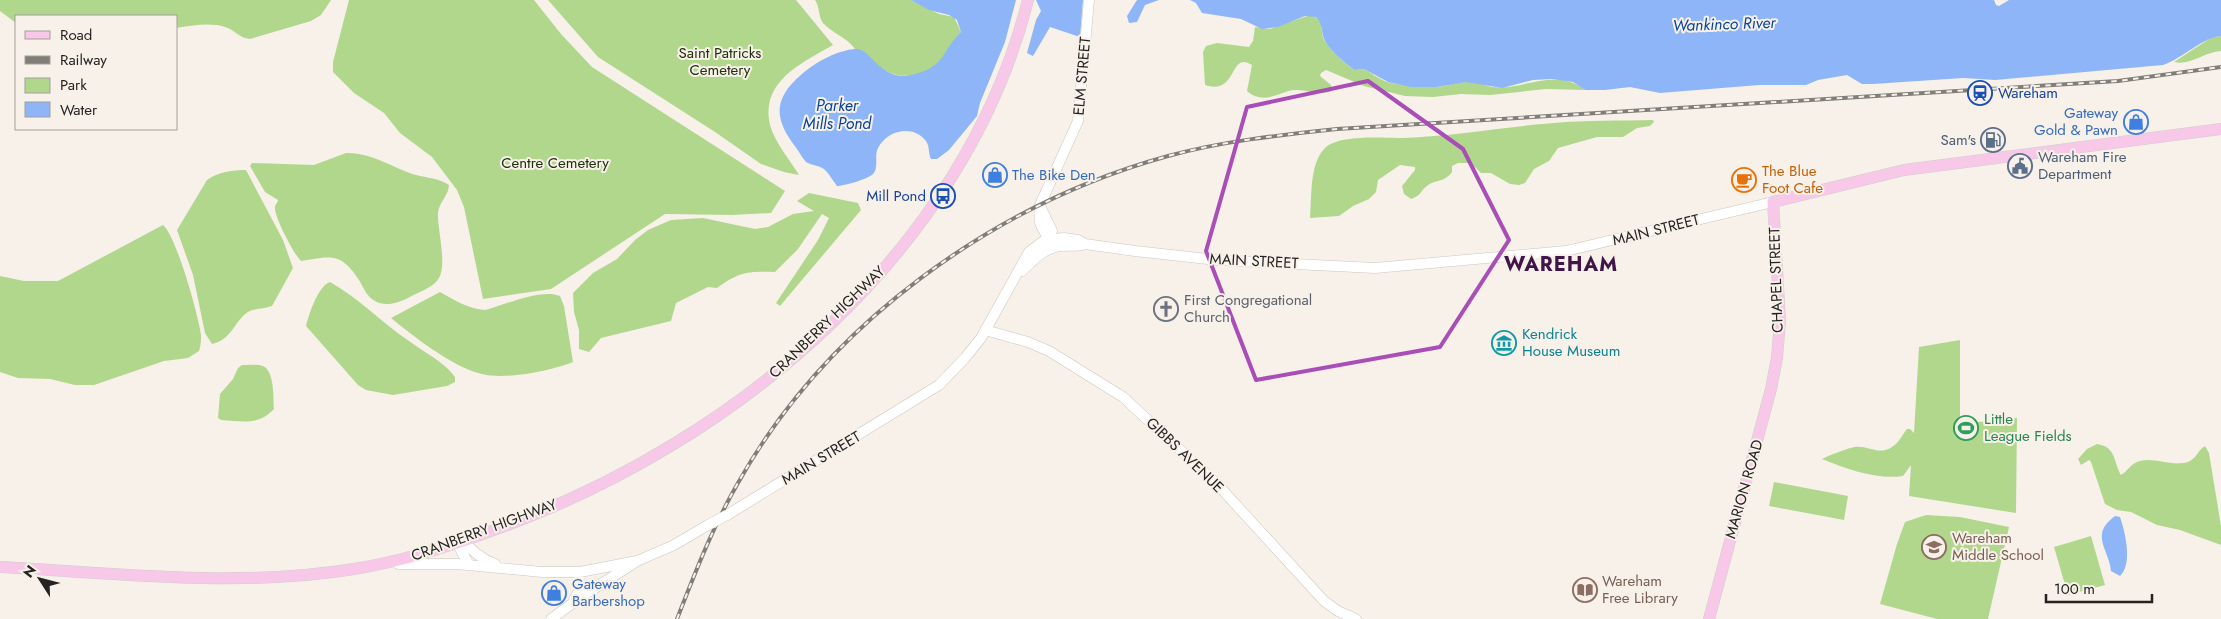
<svg xmlns="http://www.w3.org/2000/svg" width="2221" height="619" font-family="Jost,sans-serif">
<style>
.green{fill:#b1d78c}
.water{fill:#8eb5f7}
.lines{fill:none;stroke-linecap:round;stroke-linejoin:round}
.secondary-casing{stroke:#cdc6c0;stroke-width:11}
.primary-casing{stroke:#cfcfce;stroke-width:12}
.secondary{stroke:#fff;stroke-width:10}
.primary{stroke:#f8c8e8;stroke-width:11}
.rail-casing{stroke:#817e79;stroke-width:4}
.rail{stroke:#f7f1ea;stroke-width:2;stroke-dasharray:5.5;stroke-linecap:butt}
.secondary-bridge-casing{stroke:#cdc6c0;stroke-width:11;stroke-linecap:butt}
.secondary-bridge{stroke:#fff;stroke-width:10}
.marked{fill:none;stroke:#a94db7;stroke-width:4;stroke-linejoin:round}
.labels{text-anchor:middle;dominant-baseline:central;stroke-width:4;stroke-linejoin:round;paint-order:stroke}
.park-label{font-size:15px;fill:#20310b;stroke:#f7f1ea}
.street-label{font-size:15px;fill:#252321;stroke:#f7f1ea}
.transit-label{font-size:15px;fill:#164399;stroke:#f7f1ea;text-anchor:start}
.shop-label{font-size:15px;fill:#366cbe;stroke:#f7f1ea;text-anchor:start}
.service-label{font-size:15px;fill:#4e5e75;stroke:#f7f1ea;text-anchor:end}
.food-label{font-size:15px;fill:#c56008;stroke:#f7f1ea;text-anchor:start}
.worship-label{font-size:15px;fill:#5b616d;stroke:#f7f1ea;text-anchor:start}
.culture-label{font-size:15px;fill:#0d838f;stroke:#f7f1ea;text-anchor:start}
.leisure-label{font-size:15px;fill:#27864d;stroke:#f7f1ea;text-anchor:start}
.education-label{font-size:15px;fill:#785e54;stroke:#f7f1ea;text-anchor:start}
.water-label{font-size:16px;font-style:italic;fill:#07429d;stroke:#f7f1ea}
.district-label{font-size:20px;font-weight:bold;letter-spacing:1px;fill:#411548;stroke:#f7f1ea}
</style>
<rect width="100%" height="100%" fill="#f7f1ea"/>
<!-- green -->
<path class="green" d="M0 0H331L321 15 311 21 250 39C239 38 235 30 225 27 210 22 191 26 176 28V16H16V23L0 11Z
M349 0H534L561 34 592 67 785 191 771 213 732 215 665 214 551 289 483 299 464 207 457 190 432 157 400 133 384 113 354 93 333 72V62Z
M548 0H796L833 45C802 63 760 81 770 125 775 143 790 160 799 175L784 172 761 164 715 132 598 57Z
M815 0H911L939 14 954 17 961 32C952 40 949 52 941 61 926 77 897 81 880 67 871 61 867 51 855 49 847 37 833 34 823 23 818 16 820 7 815 0Z
M1310 15C1327 19 1318 33 1326 43 1334 52 1344 64 1355 70L1364 69C1371 73 1379 79 1387 82 1398 85 1425 87 1437 87 1447 86 1457 82 1467 82 1477 81 1484 86 1493 87 1523 91 1555 66 1585 90L1546 89 1490 95 1461 94 1433 97 1405 96 1364 86 1326 70 1321 73 1320 76 1331 85 1332 91C1318 96 1310 90 1297 90 1282 89 1265 107 1247 91L1252 65C1229 50 1238 96 1205 85L1203 52 1206 46 1217 43 1249 47 1253 41 1255 27 1270 29Z
M2221 36V51C2204 52 2190 66 2174 62L2212 37Z
M1653 120 1654 122 1650 126 1637 128 1623 137H1597L1558 148 1549 161 1534 169 1525 183 1519 185 1510 184 1491 173H1481L1471 163H1458L1452 166V172C1444 183 1436 179 1427 186 1420 191 1422 195 1411 199L1404 194 1402 186 1415 170V167L1400 165 1378 180 1376 192 1369 199 1353 206 1339 216 1310 218C1312 197 1309 164 1325 148 1339 134 1384 138 1403 138 1454 136 1503 127 1554 123 1587 120 1620 121 1653 120Z
M346 153C371 152 393 168 416 175 427 178 439 178 449 185 449 195 439 202 438 213 437 231 450 271 435 283 427 290 416 293 408 298 398 303 385 307 375 301 366 296 364 288 359 280 340 251 330 257 301 261 294 254 273 215 275 206 276 204 278 202 278 200L265 192 250 166 252 163 314 165Z
M246 170 283 240 293 268 272 306C264 309 255 308 248 312 234 321 232 340 212 344L205 333 193 275 177 230 207 180C218 172 233 170 246 170Z
M809 193 858 203 861 210 780 306 776 303 818 240 829 218 822 214 798 249 775 272C748 271 739 272 717 288L708 287 676 303 671 321 601 338 589 352 579 349V330L574 312 573 293 593 273 617 259 635 240 648 230 671 220 703 218 755 229 768 227 793 214 814 211 797 201Z
M163 225C176 235 199 317 201 335 201 341 201 345 199 351L188 358 164 361 94 385H75L50 379 18 378 0 372V276L24 281H58Z
M330 282C359 298 382 323 409 341 425 353 443 361 455 377V382L447 386 393 395 366 390 358 385 306 326C309 314 318 286 330 282Z
M440 292C454 300 469 309 485 310 504 305 542 288 560 296L564 306 573 362C550 371 502 381 478 373 450 365 413 336 391 318Z
M1960 340V424L2017 418 2016 513 1909 496 1911 465 1903 476C1877 480 1847 469 1822 459 1825 457 1851 447 1855 447 1868 445 1879 456 1892 447 1899 443 1902 435 1907 429H1910L1914 433 1919 347Z
M242 365C248 365 257 364 263 366 275 372 273 398 274 409 258 426 243 421 221 420L218 418 220 394 233 379 238 368Z
M2097 444C2117 447 2113 462 2121 475 2128 471 2131 463 2140 461 2155 457 2172 467 2188 462 2196 459 2198 450 2205 446L2209 453 2221 526V545L2180 530 2157 525 2131 512 2117 510 2105 504 2091 462 2089 460 2081 465 2078 459 2087 449Z
M1774 482 1848 496 1844 520 1769 506Z
M1926 515 1960 517 2009 527 1988 619H1937L1880 604 1897 544 1905 522Z
M2091 536 2105 585 2068 595 2054 547Z"/>
<!-- water -->
<path class="water" d="M911 0H1016L1005 42 980 103 977 116 949 150 937 159H931C928 153 930 147 926 141 913 124 887 130 878 148 874 155 879 168 873 174 868 179 844 186 837 186 833 181 830 175 826 171 821 165 812 166 806 162 802 158 800 153 797 149 775 121 771 100 802 74 816 62 837 50 856 49 872 48 880 84 915 74 946 66 942 50 961 32L957 20 949 15 929 10Z
M1036 0H1083L1080 37 1050 27 1033 56 1027 53 1036 20 1041 11Z
M1137 0H1159L1145 5 1137 22 1129 23 1127 16Z
M1190 0H1994L1996 5 1999 6 2009 0H2221V36C2203 37 2182 59 2163 65L1995 80 1963 78 1873 84H1862L1847 75 1818 80 1806 85H1759L1660 93 1630 87 1605 90H1585L1573 82 1552 79 1533 80 1502 88 1466 82 1437 87H1411L1388 82 1364 69 1355 70C1347 66 1327 47 1324 39 1321 31 1323 24 1316 17L1305 16 1278 27 1262 29 1241 19 1202 13 1196 3Z
M2115 516 2120 517C2125 531 2133 564 2120 576L2111 571C2109 549 2089 535 2115 516Z"/>
<g class="lines">
<defs>
<path id="secondary" d="M1040 206 1052 231 1048 236
M1053 247C1045 227 1037 231 1040 205L1078 121 1089 0
M1022 271C1034 260 1044 247 1062 246 1070 245 1077 247 1085 244
M985 330 1028 342 1049 351 1123 397 1217 484 1324 601 1338 611 1356 619
M727 515 939 385 965 358 981 338 1029 252 1045 240 1064 238 1078 240 1085 244 1135 251 1217 260 1375 268 1566 251 1773 202
M463 541C473 551 481 559 495 564
M457 543 469 565
M398 564H457L542 572H580L637 561
M574 600 579 591 580 572
M551 619 584 595 637 561 674 545 708 525"/>
<path id="primary" d="M0 567C117 573 237 588 354 569 405 561 454 545 502 527 737 441 965 251 1028 0
M1709 619 1771 389 1777 358 1780 321 1773 202 1904 170 2221 129"/>
</defs>
<!-- secondary casing -->
<use href="#secondary" class="secondary-casing"/>
<!-- primary casing -->
<use href="#primary" class="primary-casing"/>
<!-- secondary -->
<use href="#secondary" class="secondary"/>
<!-- primary -->
<use href="#primary" class="primary"/>
<defs>
<path id="rail" d="M677 619C695 573 713 526 738 483 827 324 994 204 1168 156 1223 141 1280 135 1337 129L2118 81 2221 67"/>
</defs>
<!-- rail casing -->
<use href="#rail" class="rail-casing"/>
<!-- rail -->
<use href="#rail" class="rail"/>
<defs>
<path id="secondary-bridge" d="M708 525 727 515"/>
</defs>
<!-- secondary-bridge casing -->
<use href="#secondary-bridge" class="secondary-bridge-casing"/>
<!-- secondary-bridge -->
<use href="#secondary-bridge" class="secondary-bridge"/>
</g>
<!-- marked area -->
<path class="marked" d="M1368 81 1463 149 1509 240 1440 347 1256 380 1206 251 1247 107Z"/>
<!-- icons -->
<defs>
<symbol id="station-ring" viewBox="-11 -11 22 22"><circle r="9.5" fill="#f7f1ea" stroke="#1a4fb4" stroke-width="1.5"/><path d="M-3-6H3Q5-6 5-4V2Q5 4 3 4L4.5 6H3L1.5 4h-3L-3 6H-4.5L-3 4Q-5 4-5 2V-4Q-5-6-3-6ZM-3.5-4v3h7v-3ZM-3.5 1v1.5H-2V1ZM2 1v1.5H3.5V1Z" fill="#1a4fb4"/></symbol>
<symbol id="shop-ring" viewBox="-11 -11 22 22"><circle r="9.5" fill="#f7f1ea" stroke="#3f7fe0" stroke-width="1.5"/><path d="M-5-2.5h2.3a2.7 3.5 0 0 1 5.4 0H5L5.5 6h-11ZM-1.5-2.5h3a1.5 2.3 0 0 0-3 0Z" fill="#3f7fe0"/></symbol>
<symbol id="fuel-ring" viewBox="-11 -11 22 22"><circle r="9.5" fill="#f7f1ea" stroke="#5c6f8a" stroke-width="1.5"/><path d="M-5.5-6h7V0h2V4h1.3V-2.5L3-4.5l.8-.8L6-3V5H2.5V1h-1V6h-7ZM-4.2-4.7v3.2H.2V-4.7Z" fill="#5c6f8a"/></symbol>
<symbol id="civic-ring" viewBox="-11 -11 22 22"><circle r="9.5" fill="#f7f1ea" stroke="#5c6f8a" stroke-width="1.5"/><path d="M-.6-6.5H3V-4.5H.6V-3L4-1V1h2V6H-6V1h2V-1L-.6-3ZM-1.2 2.5V6h2.4V2.5Z" fill="#5c6f8a"/></symbol>
<symbol id="cafe-ring" viewBox="-11 -11 22 22"><circle r="9.5" fill="#f7f1ea" stroke="#e8710a" stroke-width="1.5"/><path d="M-5.5-4.5H6V0H3Q3 3.5 0 3.5H-2.5Q-5.5 3.5-5.5 0ZM3-3.2v2h1.7v-2ZM-6 4.5H4V6H-6Z" fill="#e8710a"/></symbol>
<symbol id="bus-ring" viewBox="-11 -11 22 22"><circle r="9.5" fill="#f7f1ea" stroke="#1a4fb4" stroke-width="1.5"/><path d="M-5-6H5V4H4V6H2V4H-2V6H-4V4H-5ZM-3.5-4V0h7V-4ZM-3.5 1.2v1.5H-2V1.2ZM2 1.2v1.5H3.5V1.2Z" fill="#1a4fb4"/></symbol>
<symbol id="church-ring" viewBox="-11 -11 22 22"><circle r="9.5" fill="#f7f1ea" stroke="#6b7280" stroke-width="1.5"/><path d="M-1.2-6h2.4v3.5h3.3v2.4h-3.3V6h-2.4V-.1h-3.3v-2.4h3.3Z" fill="#6b7280"/></symbol>
<symbol id="museum-ring" viewBox="-11 -11 22 22"><circle r="9.5" fill="#f7f1ea" stroke="#0f9aa8" stroke-width="1.5"/><path d="M0-6L6-3V-2H-6V-3ZM-5-1h2V3h-2ZM-1-1h2V3h-2ZM3-1h2V3H3ZM-6 4H6V6H-6Z" fill="#0f9aa8"/></symbol>
<symbol id="stadium-ring" viewBox="-11 -11 22 22"><circle r="9.5" fill="#f7f1ea" stroke="#2e9e5b" stroke-width="1.5"/><path d="M0-5a6.5 5 0 1 0 0 10a6.5 5 0 1 0 0-10ZM-3.5-1.8h7v3.6h-7Z" fill="#2e9e5b"/></symbol>
<symbol id="school-ring" viewBox="-11 -11 22 22"><circle r="9.5" fill="#f7f1ea" stroke="#8d6e63" stroke-width="1.5"/><path d="M0-5L7-2L0 1L-7-2ZM-4 1L0 2.5L4 1V4Q0 6-4 4Z" fill="#8d6e63"/></symbol>
<symbol id="library-ring" viewBox="-11 -11 22 22"><circle r="9.5" fill="#f7f1ea" stroke="#8d6e63" stroke-width="1.5"/><path d="M-6-4Q-3-5.5-.7-3.5V5Q-3 3-6 4ZM6-4Q3-5.5 .7-3.5V5Q3 3 6 4Z" fill="#8d6e63"/></symbol>
</defs>
<g fill-rule="evenodd">
<use href="#station-ring" x="1966" y="79" width="28" height="28"/>
<use href="#shop-ring" x="2122" y="108" width="28" height="28"/>
<use href="#fuel-ring" x="1979" y="126" width="28" height="28"/>
<use href="#civic-ring" x="2006" y="152" width="28" height="28"/>
<use href="#shop-ring" x="981" y="161" width="28" height="28"/>
<use href="#cafe-ring" x="1730" y="166" width="28" height="28"/>
<use href="#bus-ring" x="929" y="182" width="28" height="28"/>
<use href="#church-ring" x="1152" y="295" width="28" height="28"/>
<use href="#museum-ring" x="1490" y="329" width="28" height="28"/>
<use href="#stadium-ring" x="1952" y="414" width="28" height="28"/>
<use href="#school-ring" x="1920" y="533" width="28" height="28"/>
<use href="#library-ring" x="1571" y="576" width="28" height="28"/>
<use href="#shop-ring" x="540" y="579" width="28" height="28"/>
</g>
<g class="labels">
<!-- park labels -->
<g class="park-label">
<text x="720" y="53">Saint Patricks<tspan x="720" dy="17">Cemetery</tspan></text>
<text x="555" y="163">Centre Cemetery</text>
</g>
<!-- street labels -->
<g class="street-label">
<text transform="translate(1082 76) rotate(-85)">ELM STREET</text>
<text transform="translate(1656 230) rotate(-14)">MAIN STREET</text>
<text transform="translate(1254 261) rotate(3)">MAIN STREET</text>
<text transform="translate(1776 280) rotate(-92)">CHAPEL STREET</text>
<text transform="translate(827 322) rotate(-44)">CRANBERRY HIGHWAY</text>
<text transform="translate(1185 455) rotate(44)">GIBBS AVENUE</text>
<text transform="translate(821 458) rotate(-31)">MAIN STREET</text>
<text transform="translate(1744 489) rotate(-74)">MARION ROAD</text>
<text transform="translate(484 530) rotate(-20)">CRANBERRY HIGHWAY</text>
</g>
<!-- transit labels -->
<g class="transit-label">
<text x="1998" y="93">Wareham</text>
<text x="926" y="196" text-anchor="end">Mill Pond</text>
</g>
<!-- shop labels -->
<g class="shop-label">
<text x="2118" y="113" text-anchor="end">Gateway<tspan x="2118" dy="17">Gold &amp; Pawn</tspan></text>
<text x="1012" y="175">The Bike Den</text>
<text x="572" y="584">Gateway<tspan x="572" dy="17">Barbershop</tspan></text>
</g>
<!-- service labels -->
<g class="service-label">
<text x="1976" y="140">Sam's</text>
<text x="2038" y="157" text-anchor="start">Wareham Fire<tspan x="2038" dy="17">Department</tspan></text>
</g>
<!-- food labels -->
<g class="food-label">
<text x="1762" y="171">The Blue<tspan x="1762" dy="17">Foot Cafe</tspan></text>
</g>
<!-- worship labels -->
<g class="worship-label">
<text x="1184" y="300">First Congregational<tspan x="1184" dy="17">Church</tspan></text>
</g>
<!-- culture labels -->
<g class="culture-label">
<text x="1522" y="334">Kendrick<tspan x="1522" dy="17">House Museum</tspan></text>
</g>
<!-- leisure labels -->
<g class="leisure-label">
<text x="1984" y="419">Little<tspan x="1984" dy="17">League Fields</tspan></text>
</g>
<!-- education labels -->
<g class="education-label">
<text x="1952" y="538">Wareham<tspan x="1952" dy="17">Middle School</tspan></text>
<text x="1602" y="581">Wareham<tspan x="1602" dy="17">Free Library</tspan></text>
</g>
<!-- water labels -->
<g class="water-label">
<text transform="translate(1724 24) rotate(-2)">Wankinco River</text>
<text x="837" y="105">Parker<tspan x="837" dy="18">Mills Pond</tspan></text>
</g>
<!-- district labels -->
<g class="district-label">
<text x="1561" y="264">WAREHAM</text>
</g>
</g>
<!-- legend -->
<rect x="15" y="15" width="162" height="115" fill="#f7f1ea" stroke="#a39f9a"/>
<rect x="25" y="31" width="25" height="8" fill="#f8c8e8" stroke="#a39f9a"/>
<text x="60" y="40" font-size="15" fill="#252321">Road</text>
<rect x="25" y="56" width="25" height="8" fill="#817e79" stroke="#a39f9a"/>
<text x="60" y="65" font-size="15" fill="#252321">Railway</text>
<rect x="25" y="78" width="25" height="15" fill="#b1d78c" stroke="#a39f9a"/>
<text x="60" y="90" font-size="15" fill="#252321">Park</text>
<rect x="25" y="102" width="25" height="15" fill="#8eb5f7" stroke="#a39f9a"/>
<text x="60" y="115" font-size="15" fill="#252321">Water</text>
<!-- north arrow -->
<g transform="translate(40 579) rotate(306)" stroke="#f7f1ea" stroke-width="4" paint-order="stroke">
<path d="M0-4L9 19L0 12L-9 19Z" fill="#252321"/>
<text y="-8" font-size="14" font-weight="bold" text-anchor="middle" fill="#252321">N</text>
</g>
<!-- scale -->
<path d="M2046 594v8h106v-8" fill="none" stroke="#252321" stroke-width="2.5"/>
<text x="2054" y="594" font-size="15" fill="#252321" stroke="#f7f1ea" stroke-width="4" paint-order="stroke">100 m</text>
</svg>
